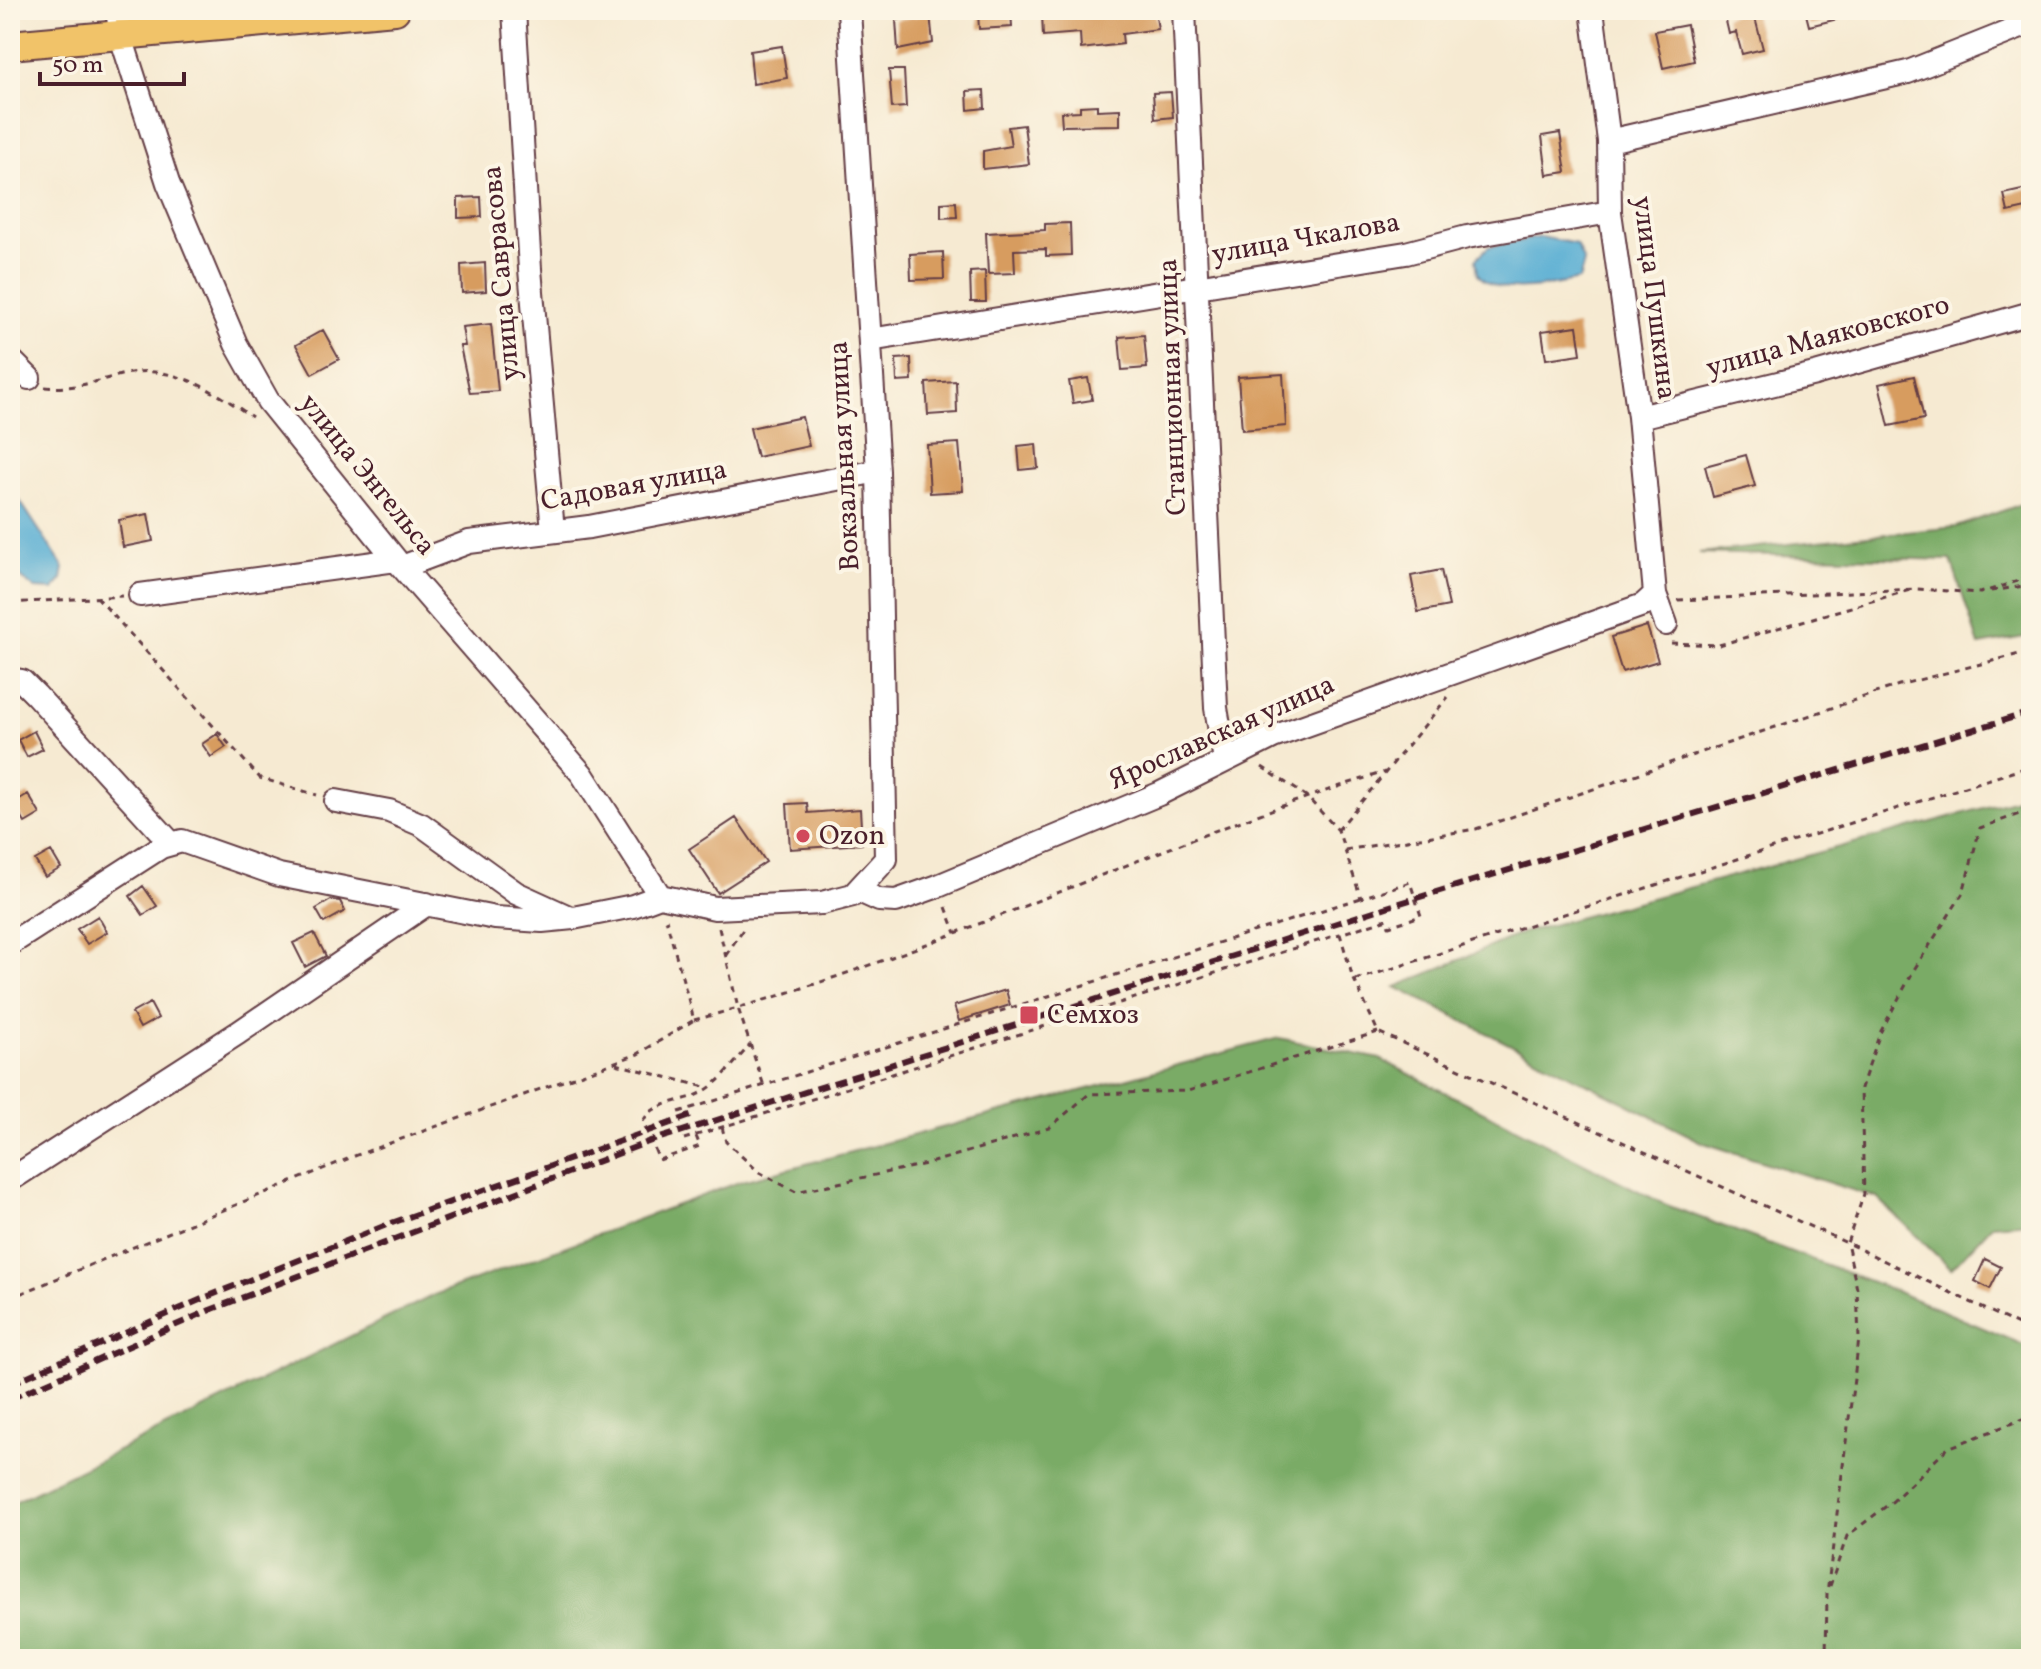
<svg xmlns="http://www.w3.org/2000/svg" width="2041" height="1669" font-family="Vollkorn,serif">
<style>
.forest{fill:#7aab66;stroke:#626548;stroke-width:2}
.water{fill:#56add3;stroke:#50667f;stroke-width:2}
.building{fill:#d79c5f}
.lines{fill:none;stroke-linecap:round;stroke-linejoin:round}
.minor-casing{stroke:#643d44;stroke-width:26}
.major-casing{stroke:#643d44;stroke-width:32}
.path{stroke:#643d44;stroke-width:3;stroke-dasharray:6 6;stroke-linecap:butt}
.minor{stroke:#fff;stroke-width:22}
.major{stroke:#f1c369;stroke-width:28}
.rail{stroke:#4a1f2b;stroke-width:6;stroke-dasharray:12 6;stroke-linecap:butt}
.poi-dot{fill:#d1495b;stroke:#fcf5e5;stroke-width:3}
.labels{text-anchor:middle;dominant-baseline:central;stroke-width:8;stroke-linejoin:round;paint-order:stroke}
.street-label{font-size:28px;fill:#4a1f2b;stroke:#fcf5e5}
.poi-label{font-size:28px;fill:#4a1f2b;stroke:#fcf5e5;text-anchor:start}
</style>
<rect width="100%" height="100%" fill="#fcf5e5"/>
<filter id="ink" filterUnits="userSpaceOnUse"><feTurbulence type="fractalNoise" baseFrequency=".0125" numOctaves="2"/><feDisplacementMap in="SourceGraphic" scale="16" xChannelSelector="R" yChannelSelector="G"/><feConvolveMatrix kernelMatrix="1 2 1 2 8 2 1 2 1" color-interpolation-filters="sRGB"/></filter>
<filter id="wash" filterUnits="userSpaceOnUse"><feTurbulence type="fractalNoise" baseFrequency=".006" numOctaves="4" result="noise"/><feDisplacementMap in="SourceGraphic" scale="32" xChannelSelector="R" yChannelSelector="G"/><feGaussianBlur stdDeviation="1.8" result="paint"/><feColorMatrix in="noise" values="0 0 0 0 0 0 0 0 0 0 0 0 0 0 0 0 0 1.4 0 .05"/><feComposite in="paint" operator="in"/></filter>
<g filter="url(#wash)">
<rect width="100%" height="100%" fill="#f6ead2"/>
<!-- forest -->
<path class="forest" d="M2031 501V636L1979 645 1951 560 1699 553 1956 527Z
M2031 795V1222L1992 1225 1951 1269 1877 1198 1704 1143 1396 987 1522 933Z
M1279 1038 1380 1059 1664 1204 1893 1290 2031 1348V1659H10V1504L434 1295 742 1181Z"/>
<!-- water -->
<path class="water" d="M1541 237 1576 244 1584 262 1579 280C1552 285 1497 299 1478 274L1476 259 1488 247Z
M10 486 64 568 62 579 53 590 35 589 10 568Z"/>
<g id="blocks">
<!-- building -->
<path class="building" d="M1011 10 1012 27 979 29 978 12Z
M1057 10 1155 11 1158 29 1122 34 1123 44 1081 49 1080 33 1043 36 1042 13Z
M1753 10 1763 49 1742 54 1736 32 1729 34 1725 17Z
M1805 10H1850V16L1809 26Z
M930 14 933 43 898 50 896 20Z
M1687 25 1694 61 1663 68 1655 31Z
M782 46 787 78 753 84 750 51Z
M889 70H904L906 107 892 108Z
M984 90 985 108 968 110 967 91Z
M1171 92 1173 117 1155 119 1153 93Z
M1097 105V110L1120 109V125L1062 126 1061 112 1080 111V106Z
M1024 125 1029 164 983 169V151L1011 146 1008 127Z
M1560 133 1566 172 1547 175 1542 136Z
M2031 188V207L2008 212 2004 194Z
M481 197 482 217 458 218V198Z
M956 202 957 217 941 218V203Z
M1070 223 1071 255 1046 256V249L1014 250 1015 273 988 274 986 233 1045 230V224Z
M943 252 944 279 911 280 910 254Z
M485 263 486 291 462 293 461 265Z
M985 271 986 302H971L970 272Z
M491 324 498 391 470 393 460 346H465L462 327Z
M1577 326 1581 354 1546 359 1542 331Z
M323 330 339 359 312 374 296 345Z
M1144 335 1147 368 1122 370 1119 337Z
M911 358 912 381 897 382 896 359Z
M1283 374 1286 426 1242 430 1238 377Z
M1914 376 1924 419 1889 426 1879 384Z
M1088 378 1092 400 1073 403 1069 381Z
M956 381 957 413 928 415 926 383Z
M802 417 809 446 757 457 750 428Z
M959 443 963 491 930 493 927 445Z
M1036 444 1038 468 1020 470 1018 446Z
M1746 455 1755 486 1713 497 1705 466Z
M148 514 153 541 123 547 119 520Z
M1441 570 1449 606 1418 612 1411 576Z
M1647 626 1658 661 1622 672 1611 637Z
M34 731 43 749 27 757 18 740Z
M217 734 226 747 211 757 202 744Z
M28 794 40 814 25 823 13 803Z
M807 803 808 813 860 809 862 844 790 849 787 804Z
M736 818 766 862 718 893 689 849Z
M51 851 61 868 45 877 35 860Z
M143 886 157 906 143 915 130 896Z
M331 900 340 901 345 911 324 923 316 909Z
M98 916 107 932 87 944 77 929Z
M314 933 326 956 305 967 293 943Z
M1006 990 1010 1005 959 1021 954 1006Z
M150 1003 158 1018 140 1028 132 1013Z
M1985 1259 2001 1267 1990 1289 1975 1281Z"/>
</g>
</g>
<g filter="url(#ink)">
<use href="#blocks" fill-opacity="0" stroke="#643d44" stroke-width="2"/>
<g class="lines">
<defs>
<path id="minor" d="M117 10 121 37 168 183 236 344 268 401 396 560 582 774 660 896
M514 10 530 269 553 531
M1184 10 1216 708 1225 760
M1592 10 1609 141 1610 212 1639 417 1655 594 1666 624
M1609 141 1908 72 2031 23
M870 340 1406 253 1467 237 1610 212
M10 359 29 378
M1639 417 1815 374 2031 313
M402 567 469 542 589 527 878 471
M140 595 396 560
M10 679 22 681 36 695 170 842
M336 801 389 811 422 825 516 893 571 918
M859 891 879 900 896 901 938 886 1159 794 1273 737 1643 605 1655 594
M660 896 715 908 822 903 853 895 886 859 878 471 849 10
M10 944 161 847 182 841 279 875 495 918 542 921 573 918 633 906 660 896
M10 1180 238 1033 427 904"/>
<path id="major" d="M10 45 395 10"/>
</defs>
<!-- minor casing -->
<use href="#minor" class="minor-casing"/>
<!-- major casing -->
<use href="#major" class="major-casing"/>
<!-- path -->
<path class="path" d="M45 387C73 390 99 380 125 374 171 363 217 392 252 417
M1991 591 2031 585
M97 597 260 778 317 795
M1678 600 1916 589 1980 593 2031 577
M10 603 122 596
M1671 643 1719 645 1910 590
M1262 767 1306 796 1338 830 1361 898 1410 882 1421 916 1389 926 1387 919 1340 934 1352 975 1378 1032 1847 1243 2031 1331
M1338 830 1448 697
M1345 850 1476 829 1899 685 2031 651
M946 907 956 933
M719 928 738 1008 764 1086
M726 955 744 928
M1356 980 2031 766
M694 1020C932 958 1151 843 1385 772
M616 1064 709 1088
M679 1112 1361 898
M722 1127 726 1142 759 1172 796 1192 926 1164 1049 1128 1089 1094 1188 1091 1378 1032
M696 1136 700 1146 659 1160 643 1122C651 1102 681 1103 699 1094 719 1085 736 1060 751 1044
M684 1139 1340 934
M10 1298 357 1155 638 1054 694 1020 666 919
M1830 1586 1847 1536 1893 1501 1948 1448 2031 1416
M1826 1659 1827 1593 1859 1339 1857 1289 1847 1243 1864 1194 1861 1088 1880 1033 1915 968 1963 893 1980 828 2031 810"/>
<!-- minor -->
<use href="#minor" class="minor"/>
<!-- major -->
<use href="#major" class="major"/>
<!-- rail -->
<path class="rail" d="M10 1384 204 1298 389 1224 693 1115
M10 1399 210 1310 651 1141 1390 906 2031 712"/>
</g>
</g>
<!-- markers -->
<g class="poi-dot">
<circle cx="803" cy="836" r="8"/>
<rect x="1019" y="1005" width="20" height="20" rx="4"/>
</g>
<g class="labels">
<!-- street labels -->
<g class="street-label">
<text transform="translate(1306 239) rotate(-10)">улица Чкалова</text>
<text transform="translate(502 273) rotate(-95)">улица Саврасова</text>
<text transform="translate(1654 298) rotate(83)">улица Пушкина</text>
<text transform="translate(1828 337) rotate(-15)">улица Маяковского</text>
<text transform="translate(1173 387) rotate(-92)">Станционная улица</text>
<text transform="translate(845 456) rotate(-93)">Вокзальная улица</text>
<text transform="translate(367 475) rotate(51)">улица Энгельса</text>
<text transform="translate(634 486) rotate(-10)">Садовая улица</text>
<text transform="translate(1222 733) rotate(-24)">Ярославская улица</text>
</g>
<!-- poi labels -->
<g class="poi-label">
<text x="819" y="836">Ozon</text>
<text x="1047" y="1015">Семхоз</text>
</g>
</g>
<!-- margin -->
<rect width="2041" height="1669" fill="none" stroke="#fcf5e5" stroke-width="40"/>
<!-- scale -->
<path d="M40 72v12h144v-12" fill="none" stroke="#4a1f2b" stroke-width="4"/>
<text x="52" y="72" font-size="24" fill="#4a1f2b" stroke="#fcf5e5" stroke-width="6" paint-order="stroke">50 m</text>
</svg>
